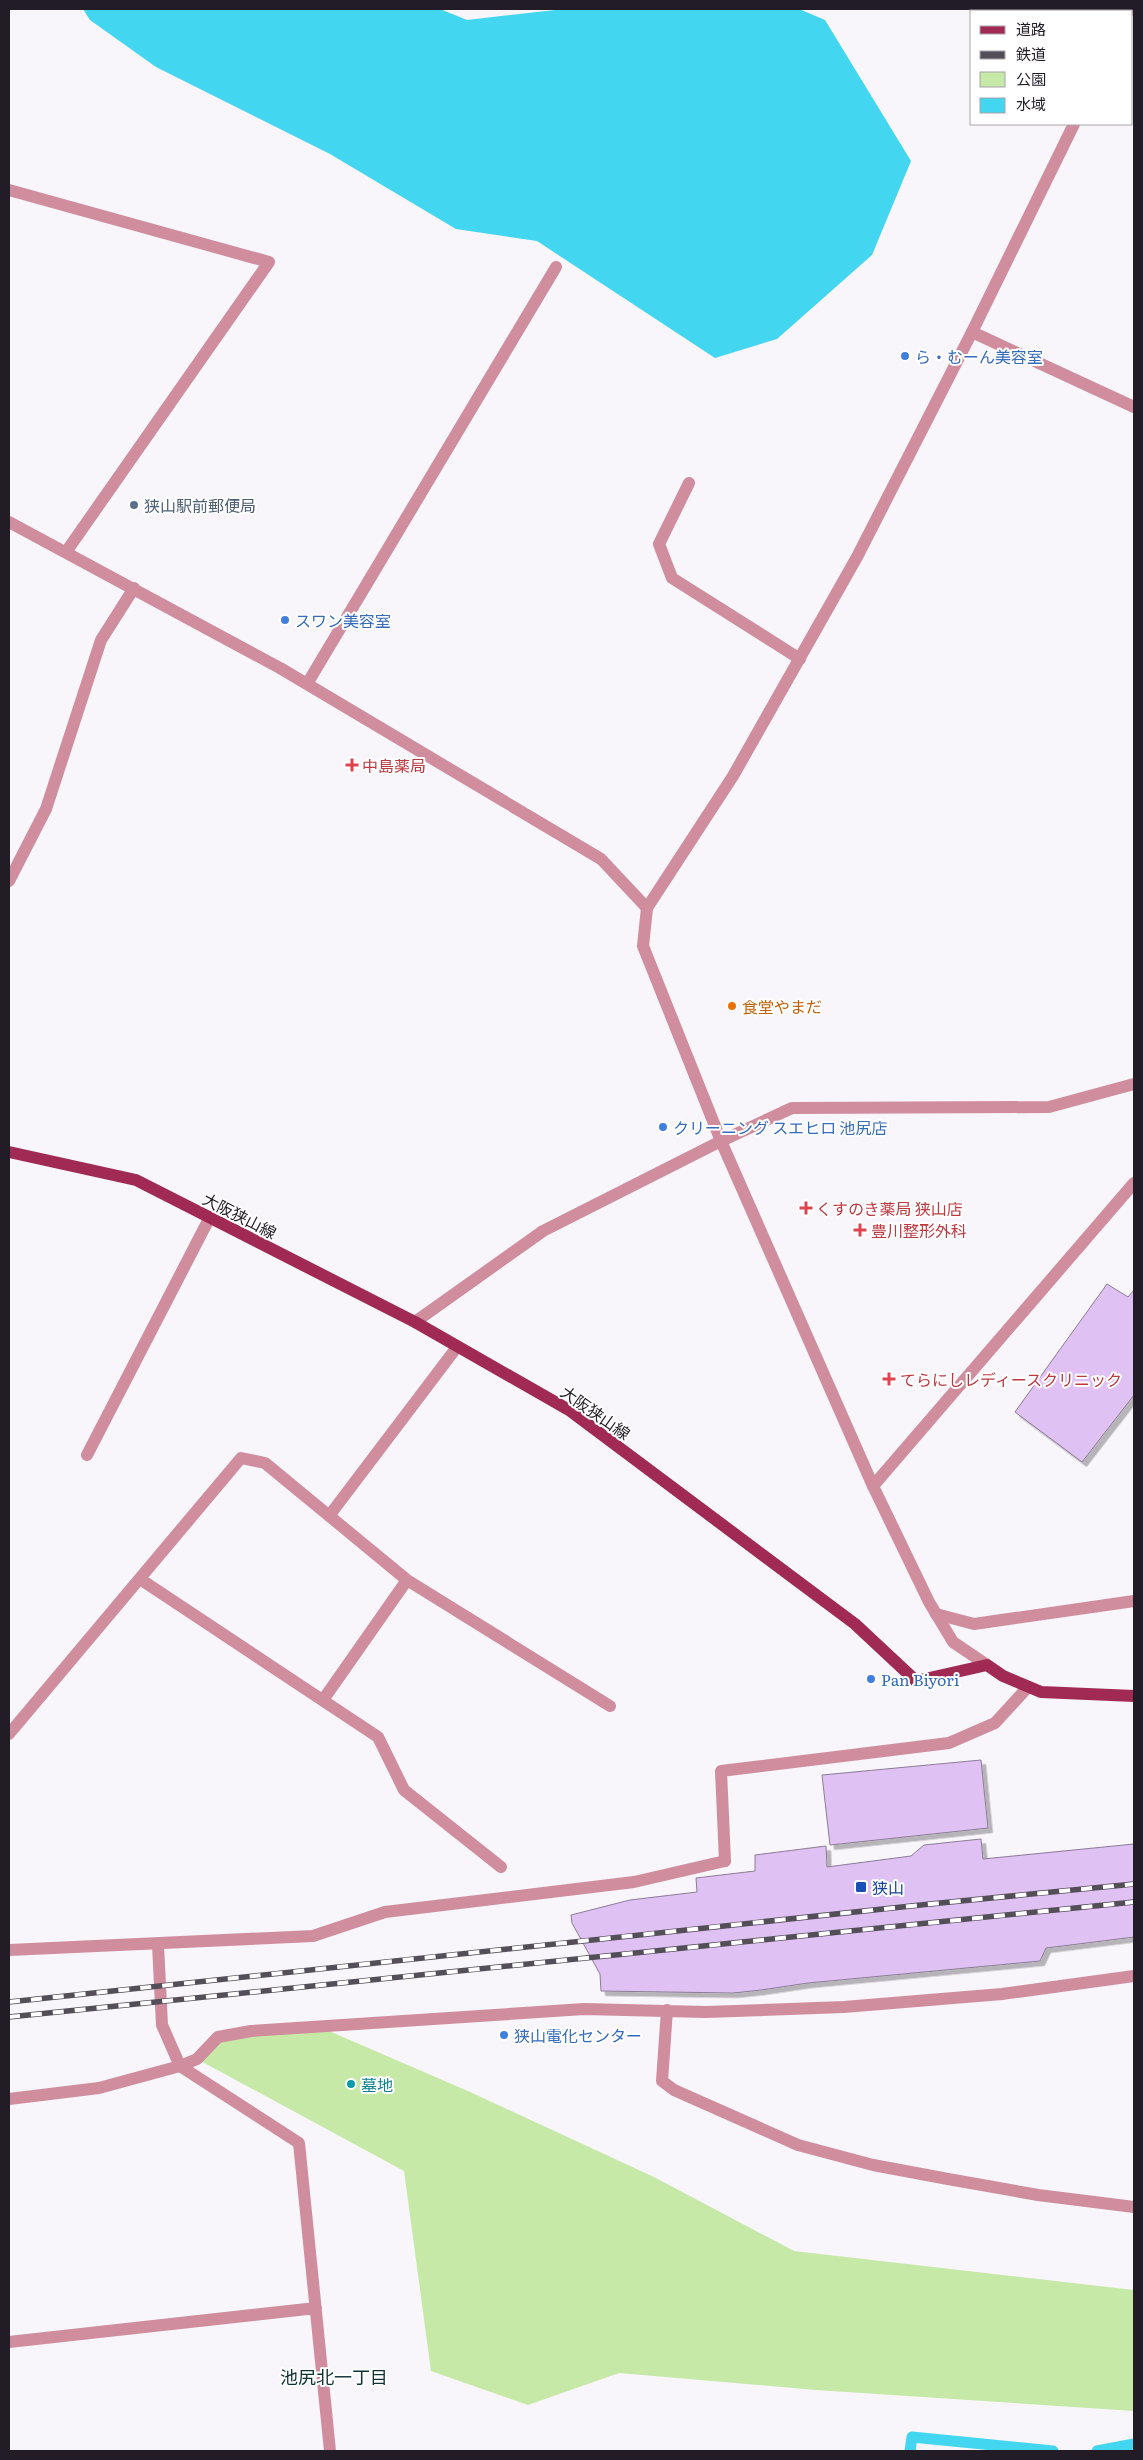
<svg xmlns="http://www.w3.org/2000/svg" width="1143" height="2460" font-family="Literata,'Noto Sans JP',serif">
<style>
.green{fill:#c7e9a8}
.water{fill:#42d6f1}
.lines{fill:none;stroke-linecap:round;stroke-linejoin:round}
.stream{stroke:#42d6f1;stroke-width:11}
.building{fill:#dfc1f3;stroke:#8c7c96;filter:url(#shadow)}
.service{stroke:#d08d9d;stroke-width:12}
.minor{stroke:#d08d9d;stroke-width:12}
.tertiary{stroke:#d08d9d;stroke-width:12}
.primary{stroke:#a12a54;stroke-width:12}
.rail-casing{stroke:#534e58;stroke-width:5.5}
.rail{stroke:#fff;stroke-width:4;stroke-dasharray:11;stroke-linecap:butt}
.shop-dot{fill:#3f7fe0;stroke:#fff;stroke-width:2}
.service-dot{fill:#5c6f8a;stroke:#fff;stroke-width:2}
.health-dot{fill:#e0444e;stroke:#fff;stroke-width:2}
.food-dot{fill:#e8710a;stroke:#fff;stroke-width:2}
.transit-dot{fill:#1a4fb4;stroke:#fff;stroke-width:2}
.culture-dot{fill:#0f9aa8;stroke:#fff;stroke-width:2}
.labels{text-anchor:middle;dominant-baseline:central;stroke-width:4;stroke-linejoin:round;paint-order:stroke}
.shop-label{font-size:16px;fill:#366cbe;stroke:#fff;text-anchor:start}
.service-label{font-size:16px;fill:#4e5e75;stroke:#fff;text-anchor:start}
.health-label{font-size:16px;fill:#be3a42;stroke:#fff;text-anchor:start}
.food-label{font-size:16px;fill:#c56008;stroke:#fff;text-anchor:start}
.street-label{font-size:16px;fill:#221c27;stroke:#fff}
.transit-label{font-size:16px;fill:#164399;stroke:#fff;text-anchor:start}
.culture-label{font-size:16px;fill:#0d838f;stroke:#fff;text-anchor:start}
.neighbourhood-label{font-size:18px;fill:#0f3234;stroke:#fff}
</style>
<defs>
<filter id="shadow"><feDropShadow dx="4.5" dy="4.5" stdDeviation="0" flood-color="#0004"/></filter>
</defs>
<rect width="100%" height="100%" fill="#f8f5fb"/>
<!-- green -->
<path class="green" d="M315 2025 468 2091 654 2177 794 2251 1134 2290V2411L816 2390 619 2373 528 2405 431 2371 404 2171 197 2059 218 2037Z"/>
<!-- water -->
<path class="water" d="M83 9H440L467 20 564 9H799L825 20 911 161 872 255 777 339 715 358 537 241 456 229 330 154 156 67 90 20Z"/>
<g class="lines">
<!-- stream -->
<path class="stream" d="M910 2451 912 2437 1053 2451
M1097 2451 1134 2444"/>
</g>
<!-- building -->
<path class="building" d="M1107 1284 1128 1297 1134 1290V1395L1082 1462 1015 1412Z
M981 1760 988 1828 830 1845 822 1775Z
M981 1839 983 1859 1134 1844V1937L1046 1948 1040 1961 808 1983 761 1990 733 1993 601 1991 600 1974 572 1923 571 1915 630 1900 697 1892 696 1878 755 1871V1855L826 1846 827 1867 911 1856 924 1845Z"/>
<g class="lines">
<!-- service -->
<path class="service" d="M415 1322 543 1231 721 1141 792 1108 1049 1107 1134 1084
M936 1614 974 1624 1134 1601
M9 1950 313 1936 385 1912 634 1882 725 1861"/>
<!-- minor -->
<path class="minor" d="M9 190 269 262 66 552
M972 332 1134 407
M689 483 659 544 672 578 800 659
M9 522 280 668 601 859 647 908
M307 684 556 267
M9 881 46 809 101 640 134 588
M87 1455 210 1217
M873 1486 1134 1183
M329 1516 457 1347
M140 1579 378 1737 404 1790 501 1867
M323 1700 407 1580
M9 1734 241 1458 265 1463 407 1580 610 1706
M725 1861 721 1771 949 1743 995 1723 1028 1687
M158 1945 162 2025 180 2066 299 2143 330 2451
M667 2010 662 2081 674 2090 798 2145 873 2165 948 2179 1038 2195 1134 2207
M9 2099 99 2088 180 2066 197 2059 218 2037 251 2031 584 2009 706 2012 844 2007 1002 1994 1134 1976
M9 2342 316 2308"/>
<!-- tertiary -->
<path class="tertiary" d="M1129 11 1130 9
M987 1665 953 1642 929 1602 873 1486 721 1141 643 946 647 908 733 776 857 557 972 332 1074 124"/>
<!-- primary -->
<path class="primary" d="M9 1152 136 1180 415 1322 569 1410 855 1624 916 1681 987 1665 1003 1676 1041 1692 1134 1696"/>
<defs>
<path id="rail" d="M9 2002 930 1904 1134 1884
M9 2017 1134 1902"/>
</defs>
<!-- rail casing -->
<use href="#rail" class="rail-casing"/>
<!-- rail -->
<use href="#rail" class="rail"/>
</g>
<!-- markers -->
<g class="shop-dot">
<circle cx="905" cy="356" r="5"/>
<circle cx="285" cy="620" r="5"/>
<circle cx="663" cy="1127" r="5"/>
<circle cx="871" cy="1679" r="5"/>
<circle cx="504" cy="2035" r="5"/>
</g>
<circle class="service-dot" cx="134" cy="505" r="5"/>
<g class="health-dot">
<path d="M349.5 757.5h5v5h5v5h-5v5h-5v-5h-5v-5h5z"/>
<path d="M803.5 1200.5h5v5h5v5h-5v5h-5v-5h-5v-5h5z"/>
<path d="M857.5 1222.5h5v5h5v5h-5v5h-5v-5h-5v-5h5z"/>
<path d="M886.5 1371.5h5v5h5v5h-5v5h-5v-5h-5v-5h5z"/>
</g>
<circle class="food-dot" cx="732" cy="1006" r="5"/>
<rect class="transit-dot" x="855" y="1881" width="12" height="12" rx="2.5"/>
<circle class="culture-dot" cx="351" cy="2084" r="5"/>
<g class="labels">
<!-- shop labels -->
<g class="shop-label">
<text x="915" y="356">ら・むーん美容室</text>
<text x="295" y="620">スワン美容室</text>
<text x="673" y="1127">クリーニング スエヒロ 池尻店</text>
<text x="881" y="1679">Pan Biyori</text>
<text x="514" y="2035">狭山電化センター</text>
</g>
<!-- service labels -->
<g class="service-label">
<text x="144" y="505">狭山駅前郵便局</text>
</g>
<!-- health labels -->
<g class="health-label">
<text x="362" y="765">中島薬局</text>
<text x="816" y="1208">くすのき薬局 狭山店</text>
<text x="871" y="1230">豊川整形外科</text>
<text x="900" y="1379">てらにしレディースクリニック</text>
</g>
<!-- food labels -->
<g class="food-label">
<text x="742" y="1006">食堂やまだ</text>
</g>
<!-- street labels -->
<g class="street-label">
<text transform="translate(240 1215) rotate(27)">大阪狭山線</text>
<text transform="translate(596 1412) rotate(35)">大阪狭山線</text>
</g>
<!-- transit labels -->
<g class="transit-label">
<text x="872" y="1887">狭山</text>
</g>
<!-- culture labels -->
<g class="culture-label">
<text x="361" y="2084">墓地</text>
</g>
<!-- neighbourhood labels -->
<g class="neighbourhood-label">
<text x="334" y="2376">池尻北一丁目</text>
</g>
</g>
<!-- border -->
<rect width="1143" height="2460" fill="none" stroke="#221c27" stroke-width="20"/>
<!-- legend -->
<rect x="970" y="10" width="162" height="115" fill="#ffffff" stroke="#a7a4a9"/>
<rect x="980" y="26" width="25" height="8" fill="#a12a54" stroke="#a7a4a9"/>
<text x="1016" y="35" font-size="15" fill="#221c27">道路</text>
<rect x="980" y="51" width="25" height="8" fill="#534e58" stroke="#a7a4a9"/>
<text x="1016" y="60" font-size="15" fill="#221c27">鉄道</text>
<rect x="980" y="72" width="25" height="15" fill="#c7e9a8" stroke="#a7a4a9"/>
<text x="1016" y="85" font-size="15" fill="#221c27">公園</text>
<rect x="980" y="98" width="25" height="15" fill="#42d6f1" stroke="#a7a4a9"/>
<text x="1016" y="110" font-size="15" fill="#221c27">水域</text>
</svg>
